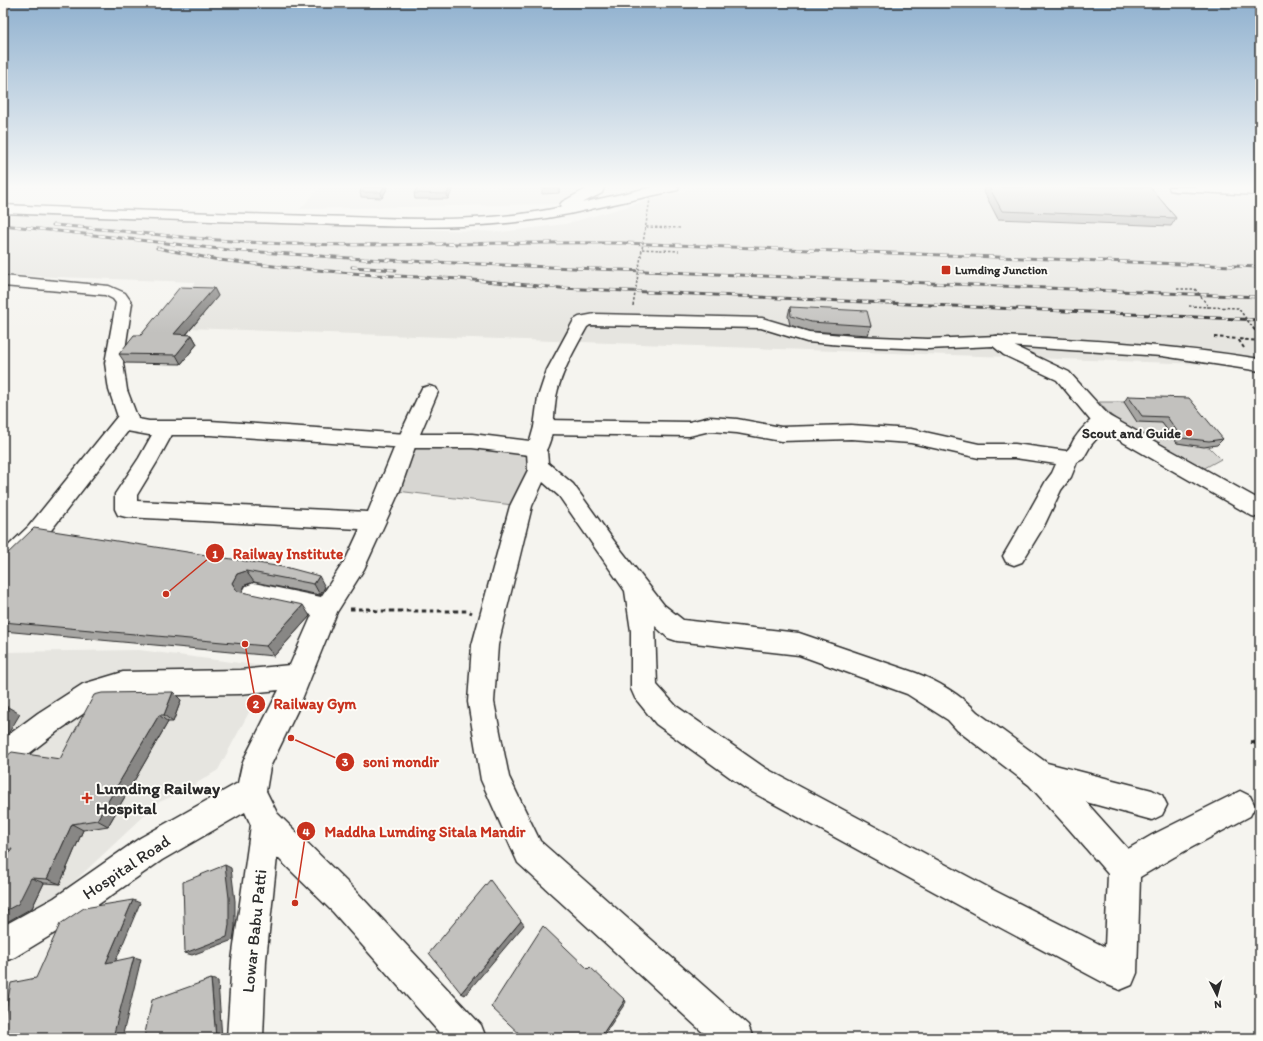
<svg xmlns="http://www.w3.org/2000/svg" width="1263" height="1041" font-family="Itim,sans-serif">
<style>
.built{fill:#e6e5e0}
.green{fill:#d7d6d2;stroke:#81807e}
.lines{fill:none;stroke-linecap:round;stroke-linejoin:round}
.minor-casing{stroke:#2b2b2b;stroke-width:3}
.major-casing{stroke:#2b2b2b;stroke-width:3}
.path-far3{stroke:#2b2b2b;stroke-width:1.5;stroke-dasharray:2.5 2;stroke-linecap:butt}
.path-far2{stroke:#2b2b2b;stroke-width:2;stroke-dasharray:3.5 2.5;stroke-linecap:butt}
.path-far1{stroke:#2b2b2b;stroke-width:3;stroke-dasharray:4.5 3.5;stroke-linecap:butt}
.path{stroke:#2b2b2b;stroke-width:3.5;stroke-dasharray:5.5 4.5;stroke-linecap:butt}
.minor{fill:#fdfcf7;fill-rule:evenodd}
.major{fill:#fdfcf7;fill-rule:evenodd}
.rail-casing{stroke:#2b2b2b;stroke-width:3}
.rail{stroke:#fdfcf7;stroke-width:2;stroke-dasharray:6;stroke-linecap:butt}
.path-bridge-far1{stroke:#2b2b2b;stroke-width:1.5;stroke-dasharray:2.5 2;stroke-linecap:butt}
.path-bridge{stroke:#2b2b2b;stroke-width:2;stroke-dasharray:3.5 2.5;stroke-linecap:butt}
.wall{fill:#a7a6a3;stroke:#2b2b2b}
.shaded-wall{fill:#888785;stroke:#2b2b2b}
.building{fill:#c2c1be;stroke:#2b2b2b}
.poi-dot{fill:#c8321e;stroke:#fdfcf7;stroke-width:1.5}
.labels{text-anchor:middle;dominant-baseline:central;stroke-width:4;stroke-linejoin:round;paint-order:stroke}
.far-poi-label{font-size:12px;font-weight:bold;fill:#2b2b2b;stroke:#fdfcf7;text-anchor:start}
.poi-label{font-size:14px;font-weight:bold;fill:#2b2b2b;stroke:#fdfcf7;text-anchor:end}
.near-poi-label{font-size:17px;font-weight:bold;fill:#2b2b2b;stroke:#fdfcf7;text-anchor:start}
.near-street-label{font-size:17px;fill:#2b2b2b;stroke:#fdfcf7}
.leader{fill:none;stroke:#c8321e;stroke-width:1.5}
.callout-dot{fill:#c8321e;stroke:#fdfcf7;stroke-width:1.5}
.mark-label{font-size:12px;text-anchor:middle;font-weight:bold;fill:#fff}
.callout-label{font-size:15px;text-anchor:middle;font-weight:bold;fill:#c8321e;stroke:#fdfcf7;stroke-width:4;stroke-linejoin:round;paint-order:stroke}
</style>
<rect width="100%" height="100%" fill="#f5f4ef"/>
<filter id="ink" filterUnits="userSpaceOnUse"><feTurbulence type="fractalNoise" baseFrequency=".025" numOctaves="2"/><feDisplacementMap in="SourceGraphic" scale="8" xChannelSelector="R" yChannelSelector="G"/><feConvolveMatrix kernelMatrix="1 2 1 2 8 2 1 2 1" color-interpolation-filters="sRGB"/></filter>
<g filter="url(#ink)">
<!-- built -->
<path class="built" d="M320 187H587L557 204 300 209Z
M696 187H1157L1172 190 1260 195V366L159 327 195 282 3 275V214L501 232 565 224Z
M139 650 270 667 261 690 218 770 181 793 159 802 30 923 3 939V652Z"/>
<!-- green -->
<path class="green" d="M1099 402H1124L1162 423 1177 443 1209 447 1221 459 1201 470C1165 451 1126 435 1099 402Z
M407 441 537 449 521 506 389 490Z"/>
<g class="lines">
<defs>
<path id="minor" d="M653 187H679L678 190 673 191 586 210 581 209 579 206 581 203Z
M997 336C1085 339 1173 345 1260 359V371L1162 356 991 345 988 341 991 337Z
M429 386 436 388 438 392 417 441 400 490 386 521 364 569 337 612 298 709 270 767 266 791 277 813 355 890 481 1025 486 1038H444L333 912 277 857 266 960 263 1038H227L232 960 251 825 245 812 162 860 76 920 15 957 3 962V926L54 898 140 838 238 783 242 765 246 755 279 690 240 694 123 696 99 703 58 731 13 766 3 770V739L38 713 83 684 123 672 240 670 290 665 312 615 246 600 242 593 246 586 254 583 321 597 347 557 360 529 126 517 118 515 115 509V494L139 458 158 424 165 422 172 424 175 429 157 462 137 495V501L368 512 397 441 420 392 422 388Z
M128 411 135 412 138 417 135 422 45 538 11 572 3 574V551L29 526 121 412Z
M1102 414 1109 416 1112 421 1091 445 1083 459 1077 462 1071 477 1061 490 1044 526 1022 562 1014 565 1006 562 1003 556 1027 515 1046 481 1052 473 1056 464 1015 458H979L911 443 851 439 781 441 737 433 710 431 689 436 544 434 537 432 534 427 537 422 544 420 689 422 710 417 737 419 781 427 851 425 911 429 979 444H1015L1066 451C1071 448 1072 442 1075 438 1081 429 1092 417 1102 414Z
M537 445 544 447 547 452 548 463 573 484 614 541 664 605 683 620 799 633 916 673C937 681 961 695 977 712L1047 763 1152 790 1162 795 1167 805 1162 815 1152 820 1086 802 1128 849 1152 835 1240 791 1250 796 1255 806 1250 816 1174 857 1140 877 1137 973 1132 985 1120 990 1108 985 973 913 745 788 656 724 635 698 631 689V631L625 591 559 496 543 482 532 506 498 645 494 702 509 777 540 841 748 1025 753 1038H709L518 863 481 780 468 702 472 645 510 506 528 470 527 452 530 447ZM655 626 668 638 677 641 799 655 907 694 948 720 957 730 1029 785 1069 829 1108 874 1105 947 995 891 765 768 676 706 657 685Z"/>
<path id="major" d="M590 187H604L602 193 582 203H591L593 206 591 209C499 232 407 227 314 224 210 221 107 218 3 213V205C107 210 211 213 314 216 396 218 481 225 562 207L560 205 562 202Z
M1169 187H1260V195L1175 191 1170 190Z
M3 276 109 286 125 293 132 303 123 363 127 390 138 419 149 421H210L407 434H472L530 441 534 427 538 397 547 370 574 320 579 317 595 314 762 318 809 332 854 336 928 339 997 336 1003 337 1016 347 1069 372 1109 416 1260 500V518L1252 516 1095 426 1057 380 1004 355 993 346 928 349 854 346 807 342 761 328 590 325 587 327C575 349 561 372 556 397 553 417 555 436 544 454L537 456 472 448H407L210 435H149L127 431 120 423 109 390 105 363 116 303 113 299 105 295 3 286Z"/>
</defs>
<!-- minor casing -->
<use href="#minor" class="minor-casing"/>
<!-- major casing -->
<use href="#major" class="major-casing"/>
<!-- path-far3 -->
<path class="path-far3" d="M646 227 682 228
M642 249 679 251
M1177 289H1195
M1189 306 1209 307"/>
<!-- path-far2 -->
<path class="path-far2" d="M1214 337 1238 339
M1244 348 1238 339 1260 341"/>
<!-- path-far1 -->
<path class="path-far1" d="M350 609H368L377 611H468L472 613
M1251 742H1253"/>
<!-- path -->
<path class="path" d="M1251 742 1260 744"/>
<!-- minor -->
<use href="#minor" class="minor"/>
<!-- major -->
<use href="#major" class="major"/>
<defs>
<path id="rail" d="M3 225 229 250 364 259 1260 297
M53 225C132 231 211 242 291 244 402 247 512 241 623 243L1260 267
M157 248 219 260 282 267 375 275 462 279 561 288 1260 320
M352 267 396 270"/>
</defs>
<!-- rail casing -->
<use href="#rail" class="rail-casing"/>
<!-- rail -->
<use href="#rail" class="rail"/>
<!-- path-bridge-far1 -->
<path class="path-bridge-far1" d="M1195 289 1209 307 1238 308 1254 329
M633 306 650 199"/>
<!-- path-bridge -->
<path class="path-bridge" d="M1253 328 1260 336"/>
</g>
<!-- wall -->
<path class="wall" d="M388 187 382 198 361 197 360 192Z
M454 187 448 199H415L414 193Z
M560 187 559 193 542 194V188Z
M986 187H1150L1176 218 1171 226 998 219 984 192Z
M214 288 218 296 186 335H192L197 344 181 364 125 363 119 354 141 335Z
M790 307 871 326 868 335 809 331 790 325 788 316Z
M1128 396 1223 439 1217 445 1204 447 1177 443 1162 423 1137 422 1124 402Z
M3 558 289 568 325 587 320 595 254 582 245 585 242 592 310 616 274 656 3 631Z
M181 700 173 722H168L108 826 83 830 60 884 44 883 32 908 8 856H3V759H60Z"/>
<!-- shaded-wall -->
<path class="shaded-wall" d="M384 187H388L382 198 381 192Z
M450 187H454L448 199 447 194Z
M558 187H560L559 193 558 188Z
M214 288 218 296 179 343 174 334Z
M192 335 197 344 181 364 176 355Z
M246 571 254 582 245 585 241 594 237 591 232 583 237 574Z
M319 576 325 587 320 595 314 584Z
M303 605 310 616 274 656 266 646Z
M173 692 181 700 173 722 164 715Z
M8 707 20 714 8 734 3 737V714Z
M159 715 168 722 108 826 97 820Z
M72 824 83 830 60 884 47 879Z
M225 865 231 868 235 901V927L233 940 192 955 185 953Z
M31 878 44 883 32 908 3 924V912Z
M133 900 140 903 114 965 106 963Z
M521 921 524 925 465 995 461 993Z
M134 957 141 959 122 1038H112Z
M211 979 218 981 222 1038H216Z
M625 1000 626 1002 602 1038H600Z"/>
<!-- building -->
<path class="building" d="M362 187H384L381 192H360Z
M418 187H450L447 194 414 193Z
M542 187H558V188H542Z
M989 187H1150L1176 218 1002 211Z
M180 287 214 288 174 334 192 335 176 355 119 354 134 335H141Z
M790 307 867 311 871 326 811 322 791 316Z
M1128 396 1189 398 1223 439 1209 441 1182 438 1167 417 1142 416Z
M34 528 289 568 319 576 314 584 246 571 237 574 232 583 237 591 303 605 266 646 3 622V558Z
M173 692 164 715H159L97 820 72 824 47 879 31 878 18 904 3 912V865L12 849 3 850V759L12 752 60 759 94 695 102 693Z
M3 706 8 707 3 714Z
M225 865 229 898V925L227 937 185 953 183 882Z
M490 880 521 921 461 993 429 953Z
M133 900 106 963 134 957 113 1037 112 1038H3V1025L11 983 36 978 60 924 84 908Z
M543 926 588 969 590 967 625 1000 600 1038H524L491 1007Z
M211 979 216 1038H144L152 1000Z
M648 1032 653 1038H644Z"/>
</g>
<!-- sky -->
<linearGradient id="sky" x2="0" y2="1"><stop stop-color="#90b1cf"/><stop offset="0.56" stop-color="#fafaf8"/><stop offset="1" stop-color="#fafaf8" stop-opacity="0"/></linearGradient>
<rect width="1263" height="333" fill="url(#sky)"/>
<!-- markers -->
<g class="poi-dot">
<rect x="941" y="265" width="10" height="10" rx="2"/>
<circle cx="1189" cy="433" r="4"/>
<path d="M85 792h4v4h4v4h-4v4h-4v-4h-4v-4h4z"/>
</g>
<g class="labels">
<!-- far-poi labels -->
<g class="far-poi-label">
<text x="955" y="270">Lumding Junction</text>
</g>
<!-- poi labels -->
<g class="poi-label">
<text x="1181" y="433">Scout and Guide</text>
</g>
<!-- near-poi labels -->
<g class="near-poi-label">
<text x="96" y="788">Lumding Railway<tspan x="96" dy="20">Hospital</tspan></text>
</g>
<!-- near-street labels -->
<g class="near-street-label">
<text transform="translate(126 867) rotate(-34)">Hospital Road</text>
<text transform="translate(254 931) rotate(-84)">Lowar Babu Patti</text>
</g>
</g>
<!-- callouts -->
<path class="leader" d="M166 594L215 553M245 644L256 704M291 738L345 762M295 903L306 831"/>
<g class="callout-dot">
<circle cx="166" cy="594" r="4"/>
<circle cx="245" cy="644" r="4"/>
<circle cx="291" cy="738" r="4"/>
<circle cx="295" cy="903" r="4"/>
<circle cx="215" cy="553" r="10"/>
<circle cx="256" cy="704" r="10"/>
<circle cx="345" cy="762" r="10"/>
<circle cx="306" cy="831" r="10"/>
</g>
<g class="mark-label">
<text x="215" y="558">1</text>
<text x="256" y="708">2</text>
<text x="345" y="766">3</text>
<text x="306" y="836">4</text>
</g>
<g class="callout-label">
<text x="288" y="559">Railway Institute</text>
<text x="315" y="709">Railway Gym</text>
<text x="401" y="767">soni mondir</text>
<text x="425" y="837">Maddha Lumding Sitala Mandir</text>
</g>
<!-- margin -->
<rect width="1263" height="1041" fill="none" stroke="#fdfcf7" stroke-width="16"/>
<rect x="8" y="8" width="1247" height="1025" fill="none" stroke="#2b2b2b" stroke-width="1.5" filter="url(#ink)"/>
<!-- north arrow -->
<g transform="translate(1217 995) rotate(174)" stroke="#fdfcf7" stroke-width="3" paint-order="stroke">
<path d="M0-3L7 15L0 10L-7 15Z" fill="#2b2b2b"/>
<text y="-6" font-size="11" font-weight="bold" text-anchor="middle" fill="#2b2b2b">N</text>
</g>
</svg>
